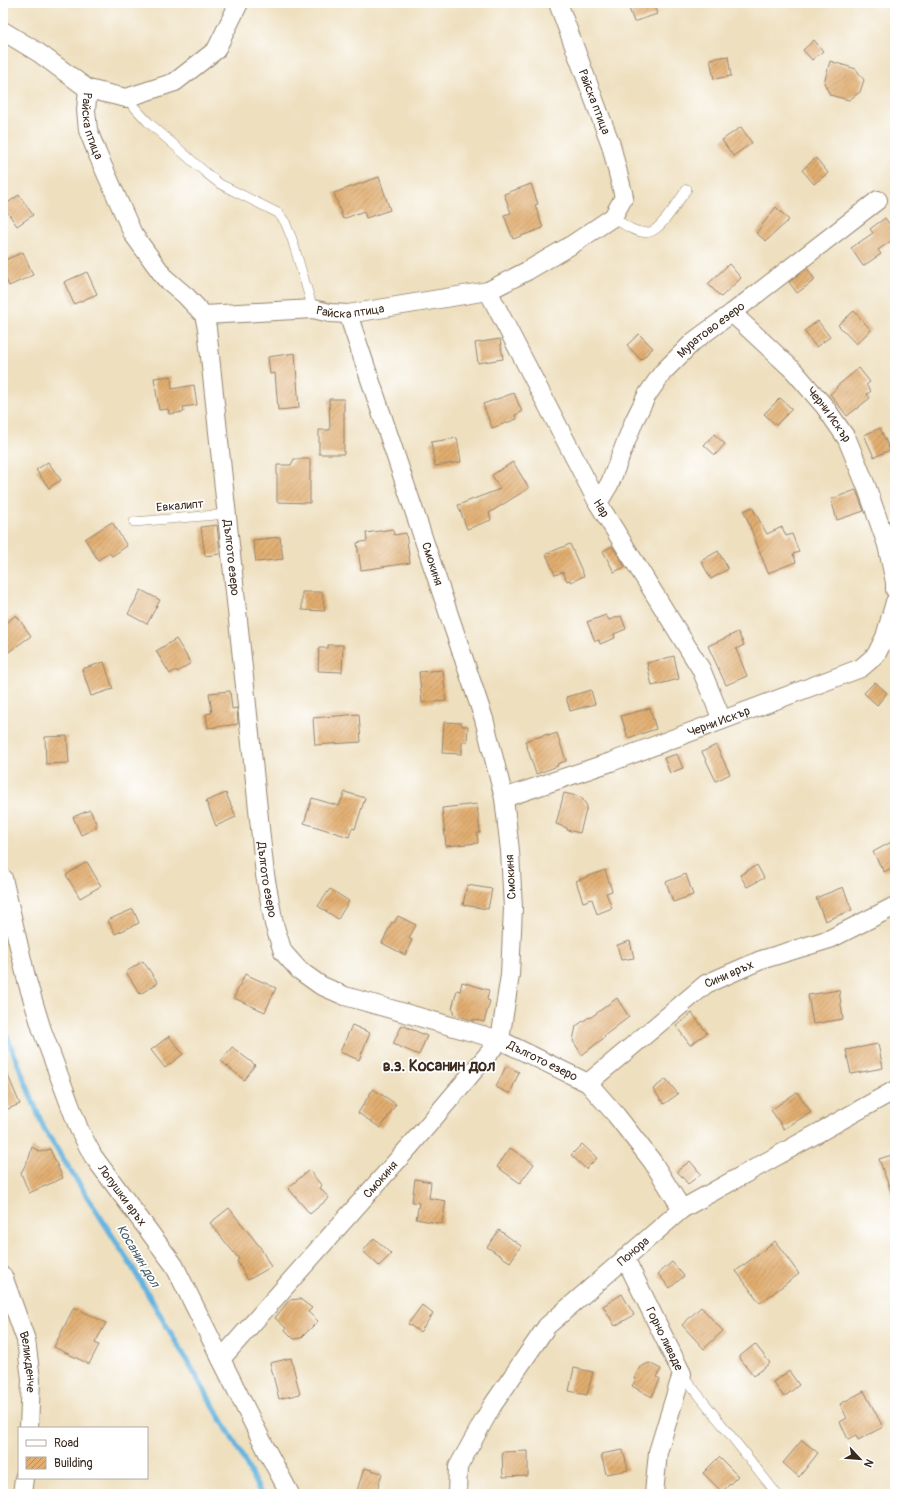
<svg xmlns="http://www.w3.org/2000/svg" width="898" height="1497" font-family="Pangolin,sans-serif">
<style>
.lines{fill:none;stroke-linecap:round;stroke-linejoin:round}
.stream{stroke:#63b3de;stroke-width:5.5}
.building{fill:url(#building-hatch)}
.service-casing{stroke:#94846e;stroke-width:10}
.minor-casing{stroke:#94846e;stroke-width:20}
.service{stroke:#fff;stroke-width:9}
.minor{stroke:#fff;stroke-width:18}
.labels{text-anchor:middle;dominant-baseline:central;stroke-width:3.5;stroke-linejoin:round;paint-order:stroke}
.street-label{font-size:12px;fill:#3b2a1e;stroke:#fff}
.water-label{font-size:13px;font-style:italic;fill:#4b616b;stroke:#fff}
.district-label{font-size:16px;font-weight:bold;fill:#3b2a1e;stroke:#fff}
</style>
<defs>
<pattern id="building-hatch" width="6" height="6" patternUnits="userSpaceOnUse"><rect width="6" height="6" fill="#e1ad70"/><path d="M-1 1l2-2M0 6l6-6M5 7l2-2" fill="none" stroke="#b88d5b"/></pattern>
</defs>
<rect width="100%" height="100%" fill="#fff"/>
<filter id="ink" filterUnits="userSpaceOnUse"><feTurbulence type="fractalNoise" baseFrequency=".025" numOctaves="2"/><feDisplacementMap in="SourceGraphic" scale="8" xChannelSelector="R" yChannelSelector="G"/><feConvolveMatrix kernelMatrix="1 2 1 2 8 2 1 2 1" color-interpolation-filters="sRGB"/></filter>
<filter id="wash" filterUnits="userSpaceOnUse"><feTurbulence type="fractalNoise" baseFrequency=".012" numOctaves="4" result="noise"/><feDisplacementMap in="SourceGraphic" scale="16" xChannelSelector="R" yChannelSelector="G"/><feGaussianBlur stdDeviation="0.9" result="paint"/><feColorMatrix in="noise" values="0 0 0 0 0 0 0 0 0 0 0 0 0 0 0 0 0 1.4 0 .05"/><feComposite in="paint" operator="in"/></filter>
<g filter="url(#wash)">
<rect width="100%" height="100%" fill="#eedfbe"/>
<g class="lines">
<!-- stream -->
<path class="stream" d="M3 1026 44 1129 131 1265 238 1448 261 1494"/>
</g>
<g id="blocks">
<!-- building -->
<path class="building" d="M627 3H653L657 14 634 22Z
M814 40 823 51 812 60 803 50Z
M728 56 731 76 714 79 710 59Z
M830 61 856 69 864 80 860 92 849 100 830 95 824 83Z
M741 127 752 143 733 156 722 140Z
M816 158 828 173 814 184 802 170Z
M379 177 390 210 366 218 364 211 343 219 334 193Z
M531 184 538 204 535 205 543 228 513 239 504 215 511 213 504 194Z
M19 195 33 215 17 226 3 206Z
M776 207 789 220 766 241 756 233Z
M885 218 895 232V238L878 250 881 254 863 266 851 248 873 233 870 229Z
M23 252 33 275 9 286 3 273V261Z
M729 264 741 278 721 297 708 284Z
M807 268 815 280 797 293 789 282Z
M87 272 97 294 74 304 64 282Z
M854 311 871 330 856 344 838 325Z
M818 321 830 337 816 347 804 331Z
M639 334 653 348 641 360 627 345Z
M500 339 503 359 478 363 475 343Z
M295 353 299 408 278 410 275 373 270 374 268 357Z
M859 368 870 382 866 385 871 391 867 394 870 398 847 416 830 394 837 388 836 387Z
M171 376 172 389 194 385 197 405 183 407 184 412 169 414 168 409 159 410 154 378Z
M514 393 522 412 515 415 517 419 492 428 483 404Z
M780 398 792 409 776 425 764 414Z
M329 399H344V454H319V430H330Z
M880 428 890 450 874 457 864 435Z
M714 434 725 444 715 455 704 445Z
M457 438 461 462 435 466 431 442Z
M294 459H310V503L277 502V465H291Z
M48 462 61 480 49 488 36 470Z
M513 462 529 488 489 513 491 520 467 529 458 505 500 489 492 475Z
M856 490 864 511 837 520 831 499Z
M752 507 767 534 782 527 786 536 792 534 799 552 793 554 796 562 768 573 744 511Z
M112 522 127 546 112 556 109 553 98 560 85 539Z
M217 525 220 554 205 556 201 527Z
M393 529 394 535 406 533 410 563 361 570 357 543 367 541 366 533Z
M280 537 283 559 256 562 253 540Z
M570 544 584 576 571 582 570 580 567 581 563 572 555 575 546 554Z
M612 546 625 567 614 572 603 551Z
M718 551 728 569 711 579 701 561Z
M141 590 160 600 147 624 128 614Z
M302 592H322L325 611 302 610Z
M16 615 31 636 3 656V625Z
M606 615 609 620 621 616 626 629 614 634 615 638 600 644 599 640 595 641 587 622Z
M738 632 744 645 736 649 747 676 726 685 708 646Z
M176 639 191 663 177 672 176 670 170 674 156 651Z
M328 645H343L342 672 318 671 319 648H328Z
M674 656 679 679 652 686 647 663Z
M104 662 113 689 91 696 82 669Z
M443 670 446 701 422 703 419 672Z
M875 682 887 693 877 705 864 693Z
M591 690 595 704 570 711 566 697Z
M230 691 232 709 237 708 238 724 208 728 206 714 212 713 209 693Z
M650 708 656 729 628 738 621 716Z
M359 714 361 742 315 745 313 718Z
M444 722 462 723V726H468L467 742H462V754L442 753Z
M557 733 566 761 557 764 558 766 536 774 525 741 548 734V736Z
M67 736 69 763 46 764 45 737Z
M716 745 730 774 716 781 702 752Z
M677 754 683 768 670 773 664 758Z
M345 792 365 798 355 829 352 828 349 837 304 823 312 798 339 806Z
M226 793 236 817 216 826 206 801Z
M564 793 581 797 587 806 580 833 567 830V828L556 824Z
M477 804 480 833H477L478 843 446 846 442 808Z
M90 810 96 823V828L81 835 73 817Z
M895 840V866L884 872 873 852Z
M87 862 101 886 80 898 66 875Z
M757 865 764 878 747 887 740 875Z
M605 870 612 891 606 893 612 908 597 914 592 899 583 902 576 881Z
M686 874 693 895 673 902 666 882Z
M467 885 492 889 488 909 463 905Z
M843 887 852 910 825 921 816 898Z
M330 889 349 901 338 919 318 906Z
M133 909 139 923 115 934 108 920Z
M398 916 416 925 409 938 412 940 405 955 382 943 392 922 394 923Z
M630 941 634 958 621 960 617 945Z
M143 961 158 983 140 994 126 972Z
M245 974 276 988 265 1012 234 998Z
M462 982 489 990 487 1000 490 1001 484 1022 474 1019V1021L453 1014 454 1010 452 1009 457 990 460 991Z
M839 990 843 1019 813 1024 808 995Z
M617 998 629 1017 604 1036 605 1037 582 1055 573 1041 576 1026 589 1017 590 1018Z
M692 1013 707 1033 690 1045 676 1026Z
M352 1025 370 1033 359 1060 340 1052Z
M402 1025 427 1036 419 1055 393 1044Z
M169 1036 183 1054 165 1068 151 1050Z
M878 1044 883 1068 851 1074 846 1050Z
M232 1047 255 1065 244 1080 221 1061Z
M3 1064 20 1104 3 1111Z
M506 1066 519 1072 510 1094 496 1087Z
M666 1079 678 1094 664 1104 653 1089Z
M373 1089 396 1104 381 1128 358 1113Z
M797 1092 811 1112 784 1129 771 1110Z
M582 1144 597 1158 586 1169 571 1155Z
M32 1147 41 1152 50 1149 63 1178 29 1193 21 1173 29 1158Z
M510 1148 534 1164 520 1183 497 1167Z
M895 1154V1197H893L879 1159Z
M690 1161 701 1174 688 1184 677 1171Z
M309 1170 322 1186 320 1188 329 1198 310 1214 288 1188Z
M415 1179 431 1182 429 1198 446 1201 442 1224 416 1219 419 1203 412 1202Z
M229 1208 260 1247 271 1267 248 1280 237 1261 239 1259 210 1223Z
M499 1230 521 1246 510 1262 487 1247Z
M374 1238 391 1254 379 1266 363 1251Z
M775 1241 799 1274 760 1303 736 1271Z
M672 1262 684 1276 670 1288 658 1274Z
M622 1294 634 1315 615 1326 603 1306Z
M300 1299 312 1308 308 1312 318 1321 301 1338 294 1339 285 1330 286 1328 275 1318 289 1300Z
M422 1305 433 1314 420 1332 408 1324Z
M74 1307 106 1323 95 1343 99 1345 89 1364 54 1347Z
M701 1307 723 1331 704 1349 682 1325Z
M755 1344 770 1363 754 1376 739 1357Z
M291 1358 300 1394 279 1399 270 1363Z
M649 1363 661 1369 657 1377 660 1379 652 1397 632 1386 636 1380 634 1379 640 1367Z
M574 1368 593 1372 587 1395 569 1391Z
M789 1371 799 1385 784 1397 773 1382Z
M864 1391 883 1427 858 1440 856 1435 848 1439 840 1422 847 1418 840 1404Z
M802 1440 818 1453 799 1477 783 1463Z
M623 1450 628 1470 606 1474 601 1454Z
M528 1451V1476L503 1477 502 1452Z
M719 1457 738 1476 722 1492 703 1473Z
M364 1468 382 1473 376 1494H356Z"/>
</g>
</g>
<g filter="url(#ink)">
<use href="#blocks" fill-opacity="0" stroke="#94846e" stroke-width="1"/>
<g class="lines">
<defs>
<path id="service" d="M126 98 148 122 206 173 220 184 278 213 285 222 292 239 313 309
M613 217C623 224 637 235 650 232 662 229 679 200 687 189
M134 522 227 514
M682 1374 777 1494"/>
<g id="minor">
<path d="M3 31 39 53 88 89 126 98 175 82 216 50 239 3"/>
<path id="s1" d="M88 89 86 110 88 130 97 153 133 234 165 278 186 296 204 315 207 328 265 875 274 924 283 952 299 970 320 985 345 996 500 1040 588 1083 616 1115 652 1161 682 1209"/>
<path id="s2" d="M488 291 598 503 701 669 722 720"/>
<path id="s3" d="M732 313 794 371 825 407 847 439 867 488 887 545 895 582V590"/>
<path id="s4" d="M204 315 313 309 330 313 348 314 488 291 527 271 573 244 613 217 624 197 611 145 558 3"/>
<path id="s5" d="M598 503 610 483 634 421 647 395 663 372 694 341 732 313 878 200"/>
<path id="s6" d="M504 798 611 762 861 668 876 655 885 637 895 602"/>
<path id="s7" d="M3 878 27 981 42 1030 79 1129 93 1156 174 1265 267 1451 290 1494"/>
<path id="s8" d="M588 1083 706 984 761 960 830 939 895 906"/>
<path id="s9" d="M625 1258 682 1374 658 1452 654 1494"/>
<path id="s10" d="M3 1276 26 1340 31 1379 29 1428"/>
<path id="s11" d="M221 1359 411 1145 500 1040 510 975 513 908 510 851 504 798 484 719 348 314"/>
<path d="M22 1494 24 1478"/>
<path id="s12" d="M457 1494 458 1467 492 1406 547 1326 682 1209 895 1090"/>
</g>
</defs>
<!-- service casing -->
<use href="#service" class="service-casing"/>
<!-- minor casing -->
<use href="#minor" class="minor-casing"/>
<!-- service -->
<use href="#service" class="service"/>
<!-- minor -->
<use href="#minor" class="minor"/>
</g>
</g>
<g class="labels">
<!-- street labels -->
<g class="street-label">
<text transform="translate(594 102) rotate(69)">Райска птица</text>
<text stroke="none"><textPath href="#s1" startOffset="38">Райска птица</textPath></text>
<text stroke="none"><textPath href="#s4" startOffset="147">Райска птица</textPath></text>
<text stroke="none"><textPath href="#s5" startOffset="211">Муратово езеро</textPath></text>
<text stroke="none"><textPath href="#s3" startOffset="141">Черни Искър</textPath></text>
<text transform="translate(180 506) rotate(-5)">Евкалипт</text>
<text stroke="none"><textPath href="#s2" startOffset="245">Нар</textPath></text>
<text stroke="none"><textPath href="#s1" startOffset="507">Дългото езеро</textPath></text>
<text transform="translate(432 564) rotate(72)">Смокиня</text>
<text stroke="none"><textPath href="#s6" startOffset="228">Черни Искър</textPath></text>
<text transform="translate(511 877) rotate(-93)">Смокиня</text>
<text stroke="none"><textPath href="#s1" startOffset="831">Дългото езеро</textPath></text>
<text stroke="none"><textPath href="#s8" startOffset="179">Сини връх</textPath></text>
<text stroke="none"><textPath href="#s1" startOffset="1191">Дългото езеро</textPath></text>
<text stroke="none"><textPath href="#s11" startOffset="240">Смокиня</textPath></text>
<text stroke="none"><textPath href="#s7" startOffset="342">Лопушки връх</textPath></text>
<text stroke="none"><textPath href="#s12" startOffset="308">Понора</textPath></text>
<text stroke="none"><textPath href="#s9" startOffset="90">Горно ливаде</textPath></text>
<text stroke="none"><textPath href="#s10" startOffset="90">Великденче</textPath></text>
</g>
<!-- water labels -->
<g class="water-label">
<text transform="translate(138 1256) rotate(59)">Косанин дол</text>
</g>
<!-- district labels -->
<g class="district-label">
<text x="439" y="1066">в.з. Косанин дол</text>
</g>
</g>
<!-- margin -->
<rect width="898" height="1497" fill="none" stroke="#fff" stroke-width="16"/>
<!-- legend -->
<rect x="18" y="1427" width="130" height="52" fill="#ffffff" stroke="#b1aaa5"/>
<rect x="26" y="1440" width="20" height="6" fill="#ffffff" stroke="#b1aaa5"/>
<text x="54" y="1447" font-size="12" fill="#3b2a1e">Road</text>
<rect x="26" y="1457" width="20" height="12" fill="url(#building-hatch)" stroke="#b1aaa5"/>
<text x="54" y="1467" font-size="12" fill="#3b2a1e">Building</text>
<!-- north arrow -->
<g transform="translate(860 1459) rotate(116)" stroke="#ffffff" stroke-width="3" paint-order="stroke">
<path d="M0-3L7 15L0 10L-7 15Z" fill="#3b2a1e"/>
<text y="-6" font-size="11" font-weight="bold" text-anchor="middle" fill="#3b2a1e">N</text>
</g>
</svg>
